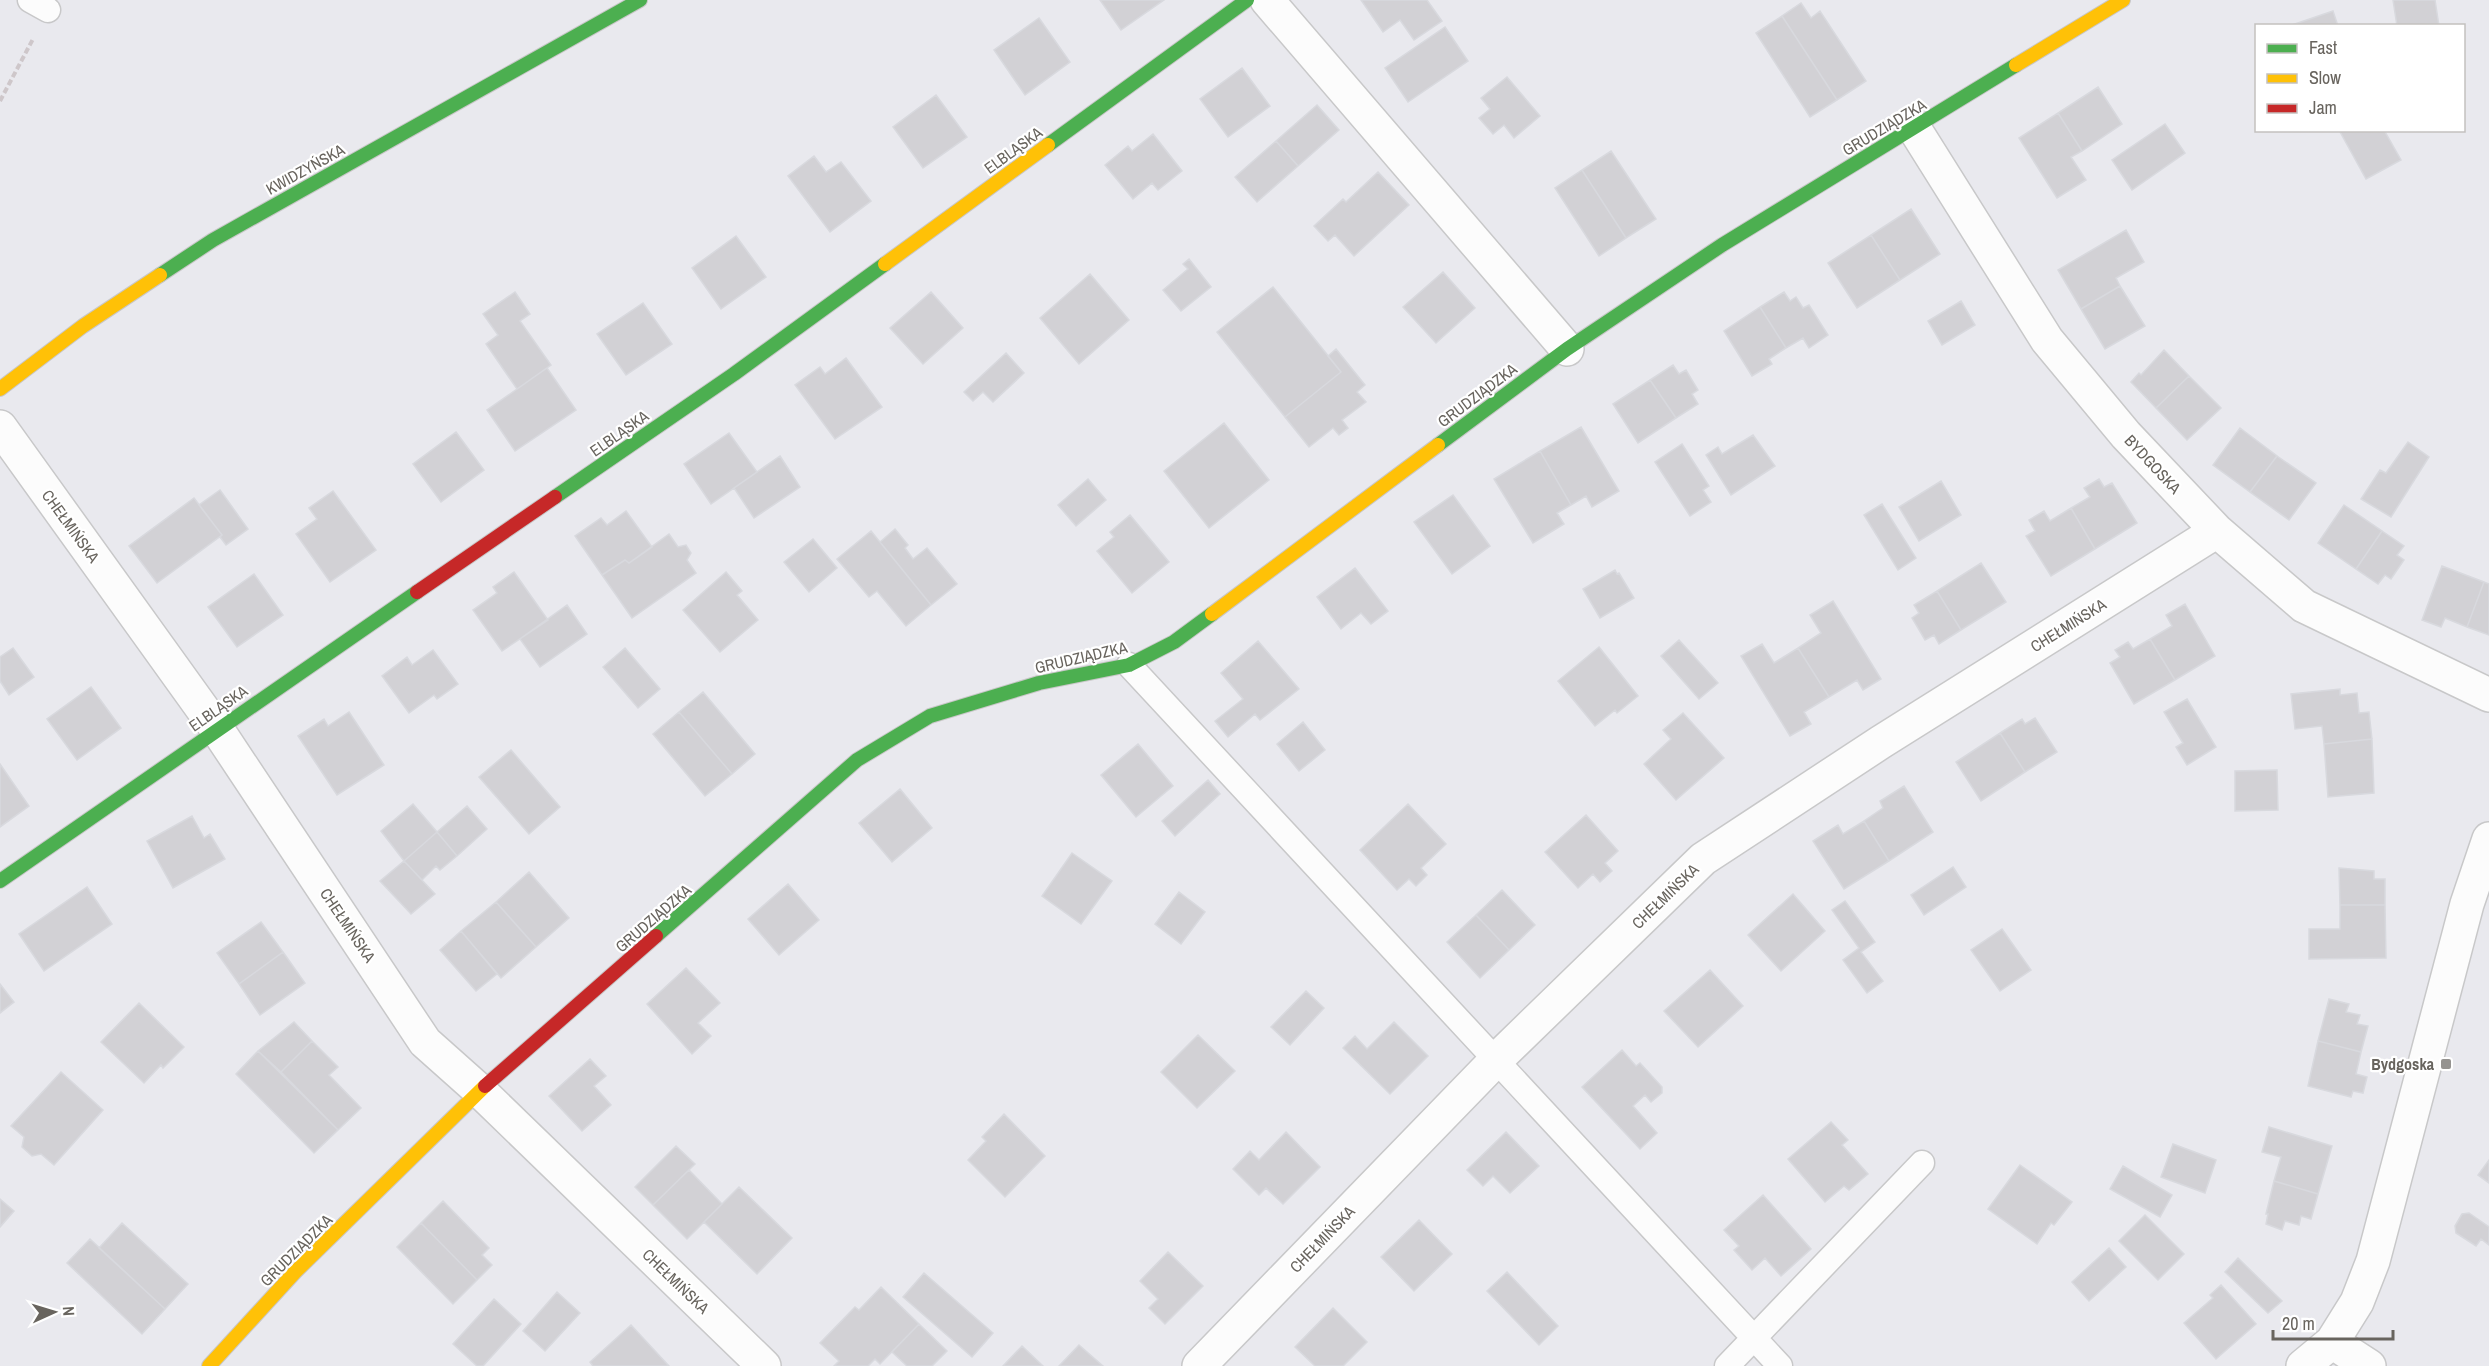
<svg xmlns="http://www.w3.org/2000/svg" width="2489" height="1366" font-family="'Archivo Narrow',sans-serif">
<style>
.building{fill:#d2d1d5;stroke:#d8d9de;stroke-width:1.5}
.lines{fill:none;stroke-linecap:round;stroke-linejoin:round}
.lane-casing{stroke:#c8c8c9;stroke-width:27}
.street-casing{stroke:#c8c8c9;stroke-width:36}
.fast-casing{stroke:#c8c7c7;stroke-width:16}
.slow-casing{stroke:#c8c7c7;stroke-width:16}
.jam-casing{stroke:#c8c7c7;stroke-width:16}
.path{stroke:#cec7ca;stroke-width:4;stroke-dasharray:6 3;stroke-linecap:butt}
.lane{stroke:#fcfcfc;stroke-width:24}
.street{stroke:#fcfcfc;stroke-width:33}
.fast{stroke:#4caf50;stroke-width:14}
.slow{stroke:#ffc107;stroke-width:14}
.jam{stroke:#c62828;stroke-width:14}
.poi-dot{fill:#959390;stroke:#fff;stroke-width:2}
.labels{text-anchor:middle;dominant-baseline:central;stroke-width:4.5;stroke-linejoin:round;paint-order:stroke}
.street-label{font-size:16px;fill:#68645e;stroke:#fff}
.poi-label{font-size:16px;font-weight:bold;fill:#68645e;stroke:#fff;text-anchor:end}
</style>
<rect width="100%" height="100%" fill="#e9e9ee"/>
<!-- building -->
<path class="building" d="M1100 0H1164L1121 30Z
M1361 0H1427L1442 21 1414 40 1400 20 1383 32Z
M2393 0H2435L2439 26H2397Z
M1801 3 1811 18 1820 11 1866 81 1837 100 1782 16Z
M2333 11 2338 26H2289Z
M1782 16 1837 100 1810 117 1756 33Z
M1039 18 1070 62 1025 95 994 50Z
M1445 27 1468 61 1408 102 1385 68Z
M1242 68 1270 106 1228 137 1200 99Z
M1507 77 1540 116 1514 138 1504 125 1493 134 1479 118 1490 109 1481 98Z
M2098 87 2122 124 2082 151 2058 113Z
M936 95 967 137 923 168 893 127Z
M1317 105 1339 130 1298 166 1276 141Z
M2058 113 2082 151 2071 157 2086 180 2057 198 2019 138Z
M2165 124 2185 153 2132 190 2112 160Z
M2339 130H2384L2401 160 2366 179Z
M1153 134 1182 171 1158 190 1152 183 1133 199 1105 165 1128 146 1132 151Z
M1276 141 1298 166 1257 202 1235 177Z
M1611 151 1656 219 1626 238 1582 170Z
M814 156 826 172 841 162 871 201 830 232 788 176Z
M1582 170 1626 238 1599 256 1555 188Z
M1378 172 1409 205 1354 256 1335 235 1328 241 1314 226 1343 199 1346 202Z
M1911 209 1940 254 1900 280 1871 235Z
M2126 230 2144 262 2116 278 2120 286 2081 309 2058 270Z
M1871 235 1900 280 1857 308 1828 263Z
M736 236 766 277 721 309 692 268Z
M1189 259 1211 287 1181 311 1163 290 1188 269 1183 264Z
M1443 272 1475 308 1436 343 1403 307Z
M1090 274 1129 320 1079 364 1040 318Z
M2120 286 2145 326 2105 349 2081 309Z
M1273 287 1341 372 1285 417 1217 332Z
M515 292 530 314 520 321 551 365 517 389 486 344 498 335 483 314Z
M931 292 963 328 923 364 890 328Z
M1784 292 1790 301 1796 297 1803 308 1809 305 1828 335 1809 348 1803 338 1786 348 1760 307Z
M1961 301 1975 325 1942 345 1928 321Z
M643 303 672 344 626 375 597 334Z
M1760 307 1786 348 1769 359 1772 364 1752 376 1724 331Z
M1336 349 1365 385 1357 392 1366 402 1342 420 1348 428 1339 435 1333 428 1309 447 1285 417 1341 372 1328 356Z
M2164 350 2189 376 2156 408 2131 382 2139 373 2141 375Z
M1006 353 1024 373 993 402 983 392 973 401 964 392Z
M846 358 882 407 835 439 795 385 820 367 825 374Z
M1673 365 1679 374 1686 370 1698 390 1692 394 1698 404 1676 418 1650 380Z
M547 368 576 410 515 451 487 410Z
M2189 376 2221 408 2187 440 2156 408Z
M1650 380 1676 418 1638 443 1613 404Z
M1224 423 1269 480 1209 528 1164 471Z
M1581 427 1619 491 1592 507 1586 496 1571 505 1540 451Z
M2240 428 2277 456 2250 492 2213 465Z
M456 432 484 470 441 502 413 464Z
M729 433 757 472 711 504 684 464Z
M1753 435 1775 466 1731 495 1706 455 1718 447 1722 454Z
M2408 442 2429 457 2391 517 2361 499 2380 470 2386 473Z
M1682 444 1709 486 1703 490 1711 502 1690 516 1655 462Z
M1540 451 1571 505 1557 513 1564 524 1533 543 1494 479Z
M780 456 800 487 754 518 734 488Z
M2277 456 2316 483 2289 520 2250 492Z
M1088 479 1106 500 1076 526 1058 505Z
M2099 479 2104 487 2112 483 2137 523 2095 549 2071 508 2090 497 2084 488Z
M1941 481 1961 515 1919 541 1899 507Z
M220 490 248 529 226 545 220 537 222 535 199 505Z
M333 491 376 550 330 582 296 534 317 519 309 508Z
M1453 495 1490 546 1452 574 1414 522Z
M194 498 222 535 157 583 129 546Z
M1882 504 1916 558 1898 570 1864 515Z
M2344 505 2382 531 2356 569 2318 543Z
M2071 508 2095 549 2051 576 2026 536 2035 531 2029 520 2044 511 2050 521Z
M626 511 652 547 629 563 625 560 602 575 575 536 601 518 607 525Z
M1130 515 1169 562 1132 593 1097 551 1114 537 1110 532Z
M895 529 908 545 905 548 913 559 927 548 957 584 931 605 880 542Z
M871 531 931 605 906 626 877 591 869 597 837 559Z
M2382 531 2404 546 2397 555 2404 560 2391 579 2385 575 2378 584 2356 569Z
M669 534 678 547 686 545 691 553 687 560 696 573 632 618 602 575 625 560 629 563Z
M813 539 837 568 809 592 784 562Z
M1981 563 2006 602 1961 630 1937 591Z
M2442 566 2484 582 2467 627 2445 618 2441 627 2422 620Z
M1355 568 1388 611 1371 624 1361 613 1341 629 1317 597Z
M1615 570 1617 574 1619 573 1634 598 1600 618 1583 589Z
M514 572 548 620 502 651 473 610 497 593 493 587Z
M726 572 742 591 737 595 758 620 720 652 683 610Z
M254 574 283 615 237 647 208 607Z
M2484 582 2489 584V635L2467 627Z
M1937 591 1961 630 1939 644 1934 635 1925 640 1912 618 1919 613 1914 605Z
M1833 601 1881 679 1863 690 1857 680 1829 697 1798 648 1821 633 1810 615Z
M2185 604 2215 656 2175 680 2150 639 2172 626 2166 615Z
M567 605 587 634 540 667 520 639Z
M2150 639 2175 680 2134 704 2110 663 2120 657 2115 650 2128 642 2133 649Z
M1679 640 1718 683 1699 699 1661 656Z
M1258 641 1299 689 1260 720 1255 714 1228 737 1215 721 1243 699 1221 673Z
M1762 644 1774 663 1798 648 1829 697 1804 712 1811 724 1790 736 1741 656Z
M1599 647 1638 696 1617 713 1615 710 1595 726 1558 681Z
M13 648 34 677 9 695 0 681V657Z
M625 648 660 689 638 708 603 667Z
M433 650 458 684 437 699 434 695 409 713 382 676 407 657 412 665Z
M91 687 121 728 77 760 47 719Z
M2340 689V695L2357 693 2359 713 2369 712 2372 739 2324 744 2322 726 2295 729 2291 694Z
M703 692 755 754 732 774 679 712Z
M2187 699 2216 747 2187 765 2176 747 2183 743 2164 712Z
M349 712 384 765 337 795 298 736 324 719 328 726Z
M679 712 732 774 705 796 653 734Z
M1683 713 1724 758 1676 800 1644 764 1671 739 1663 730Z
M2035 718 2057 752 2025 772 2000 733 2022 719 2025 724Z
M1303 722 1325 750 1299 771 1277 744Z
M2000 733 2025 772 1981 801 1956 762Z
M2372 739 2374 793 2328 797 2324 744Z
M1138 744 1173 786 1136 817 1101 775Z
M511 750 560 807 529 834 479 777Z
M0 764 29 806 0 827Z
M2277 770 2278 810 2235 811V771Z
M1208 780 1220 794 1175 836 1162 821Z
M1904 786 1933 832 1889 861 1864 821 1883 808 1880 801Z
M900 789 932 828 892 862 859 823Z
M413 804 437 832 404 861 381 831Z
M1408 804 1446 844 1421 868 1427 875 1416 886 1409 879 1397 890 1360 850Z
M467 806 487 829 457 856 437 832Z
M1586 815 1618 851 1605 863 1612 871 1600 882 1593 874 1578 888 1545 852Z
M192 816 204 838 210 834 225 859 173 888 147 841Z
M1864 821 1889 861 1844 889 1813 841 1838 825 1843 834Z
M437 832 457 856 440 870 436 866 422 880 404 861Z
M1072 853 1112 881 1081 924 1042 896Z
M404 861 435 894 411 914 380 881Z
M1953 867 1966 887 1924 915 1911 895Z
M2339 868 2374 871V879H2385V905H2340Z
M529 872 569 918 536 947 496 902Z
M788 884 819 920 779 955 748 919Z
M87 887 112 924 44 971 19 934Z
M1502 890 1535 925 1509 950 1476 915Z
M1179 892 1205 912 1181 944 1155 924Z
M1793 894 1825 931 1781 971 1748 935Z
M1845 901 1875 942 1861 952 1883 981 1867 993 1843 960 1859 948 1832 910Z
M496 902 536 947 501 978 461 931Z
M2340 905H2385L2386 958 2309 959V929H2340Z
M1476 915 1509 950 1480 978 1447 942Z
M261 922 283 952 239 984 217 953Z
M2002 929 2031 970 2000 991 1971 950Z
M461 931 497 974 476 991 440 950Z
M283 952 305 983 260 1015 239 984Z
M686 968 720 1003 698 1023 711 1036 692 1054 647 1004Z
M1710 970 1743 1006 1698 1047 1664 1011Z
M0 984 14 1002 0 1013Z
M1306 991 1324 1008 1290 1045 1271 1027Z
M2329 999 2349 1004 2346 1012 2360 1015 2357 1024 2368 1026 2361 1052 2318 1041Z
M139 1003 184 1047 163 1068 161 1065 144 1083 101 1042Z
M294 1022 312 1041 281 1072 258 1051Z
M1394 1022 1428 1056 1390 1094 1343 1048 1355 1036 1367 1049Z
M1198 1035 1235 1071 1197 1108 1161 1072Z
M312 1041 338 1067 329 1075 361 1108 338 1130 281 1072Z
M2318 1041 2361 1052 2356 1074 2367 1077 2363 1093 2353 1091 2351 1097 2308 1086Z
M1622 1050 1636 1066 1640 1063 1662 1087V1093L1651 1102 1645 1095 1633 1106 1657 1133 1640 1149 1582 1087Z
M258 1051 338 1130 314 1153 236 1074Z
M590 1059 606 1076 594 1086 611 1105 582 1131 549 1096Z
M61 1072 103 1110 54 1165 41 1154 32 1156 22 1147 24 1137 11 1126Z
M1004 1114 1045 1156 1005 1197 968 1160 986 1141 982 1137Z
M1831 1122 1848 1140 1842 1145 1868 1174 1849 1190 1844 1186 1825 1202 1788 1159Z
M2269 1127 2332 1146 2318 1194 2274 1181 2281 1157 2262 1152Z
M1286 1132 1320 1167 1283 1204 1266 1188 1259 1195 1233 1169 1250 1151 1259 1160Z
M1506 1132 1539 1166 1510 1193 1493 1176 1483 1186 1467 1170Z
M2173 1144 2216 1160 2205 1193 2161 1177Z
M676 1146 695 1164 653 1205 635 1187Z
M2489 1160V1183L2478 1175Z
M2020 1165 2072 1202 2054 1225 2051 1223 2037 1244 1988 1209Z
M2123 1166 2172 1195 2160 1217 2110 1189Z
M689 1170 722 1204 687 1239 653 1205Z
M2274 1181 2318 1194 2311 1219 2301 1216 2299 1225 2285 1221 2282 1230 2266 1224 2268 1214H2266Z
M739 1187 792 1238 757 1274 704 1222Z
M1763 1195 1811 1249 1781 1276 1765 1258 1752 1270 1734 1250 1739 1246 1724 1230Z
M0 1199 14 1211 0 1227Z
M443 1201 489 1248 482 1255 492 1265 477 1280 421 1223Z
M2469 1213 2489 1227V1245L2481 1239 2476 1246 2456 1233 2455 1226 2462 1214Z
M2145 1215 2184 1254 2158 1280 2119 1241Z
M1419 1220 1452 1254 1414 1291 1381 1257Z
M122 1223 188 1284 165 1309 99 1248Z
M421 1223 477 1280 453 1304 397 1247Z
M90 1239 165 1309 142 1334 67 1263Z
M2109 1248 2126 1267 2089 1301 2072 1282Z
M1168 1252 1203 1286 1165 1324 1149 1308 1158 1299 1140 1281Z
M2238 1258 2282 1301 2268 1313 2225 1272Z
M1507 1272 1558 1326 1539 1345 1487 1291Z
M924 1273 993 1333 972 1357 903 1297Z
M2221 1285 2256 1324 2216 1359 2184 1323 2213 1298 2210 1295Z
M881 1287 919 1324 880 1364 875 1359 868 1366H834L839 1361 820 1343 855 1307 859 1310Z
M557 1292 580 1313 545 1351 523 1331Z
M494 1299 521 1324 483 1366H477L453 1344Z
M1333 1308 1367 1342 1343 1366H1315L1295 1347Z
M919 1324 947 1351 932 1366H907L892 1352Z
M631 1325 669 1366H593L590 1362Z
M1079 1345 1103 1366H1059Z
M1022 1346 1043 1366H1003Z"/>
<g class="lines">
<defs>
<path id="lane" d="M30 0 48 10
M1129 665 1780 1366
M1727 1366 1922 1163"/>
<path id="street" d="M1267 0 1567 349
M1914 128 2047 340 2126 435 2217 531 2304 606 2489 695
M0 427 217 729 425 1042 480 1091 764 1366
M2332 1342 2369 1366
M1199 1366 1496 1060 1703 859 1881 742 2217 531
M2303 1366 2332 1342 2357 1302 2373 1261 2467 904 2489 839"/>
<path id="fast" d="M1048 145 1247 0
M160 275 213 240 640 0
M1438 445 1567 349 1722 245 2016 65
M555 497 734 374 885 264
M0 881 417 592
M656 936 857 760 930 716 1039 683 1129 665 1174 642 1212 614"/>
<path id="slow" d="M2016 65 2123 0
M885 264 1048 145
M0 389 83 326 160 275
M1212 614 1438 445
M209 1366 295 1272 485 1086"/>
<path id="jam" d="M417 592 555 497
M485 1086 656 936"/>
</defs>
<!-- lane casing -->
<use href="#lane" class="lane-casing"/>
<!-- street casing -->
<use href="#street" class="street-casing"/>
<!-- fast casing -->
<use href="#fast" class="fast-casing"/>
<!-- slow casing -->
<use href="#slow" class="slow-casing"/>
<!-- jam casing -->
<use href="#jam" class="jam-casing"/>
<!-- path -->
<path class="path" d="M0 101 33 39"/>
<!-- lane -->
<use href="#lane" class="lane"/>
<!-- street -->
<use href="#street" class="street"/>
<!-- fast -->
<use href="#fast" class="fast"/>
<!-- slow -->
<use href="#slow" class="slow"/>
<!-- jam -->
<use href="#jam" class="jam"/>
</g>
<!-- markers -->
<rect class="poi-dot" x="2440" y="1058" width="12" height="12" rx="3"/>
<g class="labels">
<!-- street labels -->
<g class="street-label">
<text transform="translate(1884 127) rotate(-31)">GRUDZIĄDZKA</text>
<text transform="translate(1013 150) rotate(-36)">ELBLĄSKA</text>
<text transform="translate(305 169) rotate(-29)">KWIDZYŃSKA</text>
<text transform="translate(1477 395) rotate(-37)">GRUDZIĄDZKA</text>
<text transform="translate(619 433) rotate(-35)">ELBLĄSKA</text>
<text transform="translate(2153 464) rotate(47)">BYDGOSKA</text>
<text transform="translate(71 526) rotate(54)">CHEŁMIŃSKA</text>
<text transform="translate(2068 625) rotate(-32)">CHEŁMIŃSKA</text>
<text transform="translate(1081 657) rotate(-13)">GRUDZIĄDZKA</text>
<text transform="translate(218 708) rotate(-35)">ELBLĄSKA</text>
<text transform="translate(1665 896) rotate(-44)">CHEŁMIŃSKA</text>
<text transform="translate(653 918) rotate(-41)">GRUDZIĄDZKA</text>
<text transform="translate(348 925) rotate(56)">CHEŁMIŃSKA</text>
<text transform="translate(1322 1239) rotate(-46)">CHEŁMIŃSKA</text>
<text transform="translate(296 1250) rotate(-45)">GRUDZIĄDZKA</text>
<text transform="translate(676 1281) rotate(44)">CHEŁMIŃSKA</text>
</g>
<!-- poi labels -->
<g class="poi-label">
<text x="2434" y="1064">Bydgoska</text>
</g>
</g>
<!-- legend -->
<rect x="2255" y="24" width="210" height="108" fill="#ffffff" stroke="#c3c1bf" stroke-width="1.5"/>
<rect x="2267" y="44" width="30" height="9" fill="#4caf50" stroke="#c3c1bf" stroke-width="1.5"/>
<text x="2309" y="54" font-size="18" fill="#68645e">Fast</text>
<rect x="2267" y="74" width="30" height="9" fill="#ffc107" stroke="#c3c1bf" stroke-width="1.5"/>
<text x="2309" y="84" font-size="18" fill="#68645e">Slow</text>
<rect x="2267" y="104" width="30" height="9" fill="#c62828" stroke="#c3c1bf" stroke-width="1.5"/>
<text x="2309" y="114" font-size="18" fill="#68645e">Jam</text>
<!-- north arrow -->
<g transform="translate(54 1312) rotate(86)" stroke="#ffffff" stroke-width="4.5" paint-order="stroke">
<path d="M0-4.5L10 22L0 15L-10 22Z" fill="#68645e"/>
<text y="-9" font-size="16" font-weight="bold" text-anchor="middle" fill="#68645e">N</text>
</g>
<!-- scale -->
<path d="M2273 1330v9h120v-9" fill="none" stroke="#68645e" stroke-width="3"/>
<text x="2282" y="1330" font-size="18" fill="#68645e" stroke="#ffffff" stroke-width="4.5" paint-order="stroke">20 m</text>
</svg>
